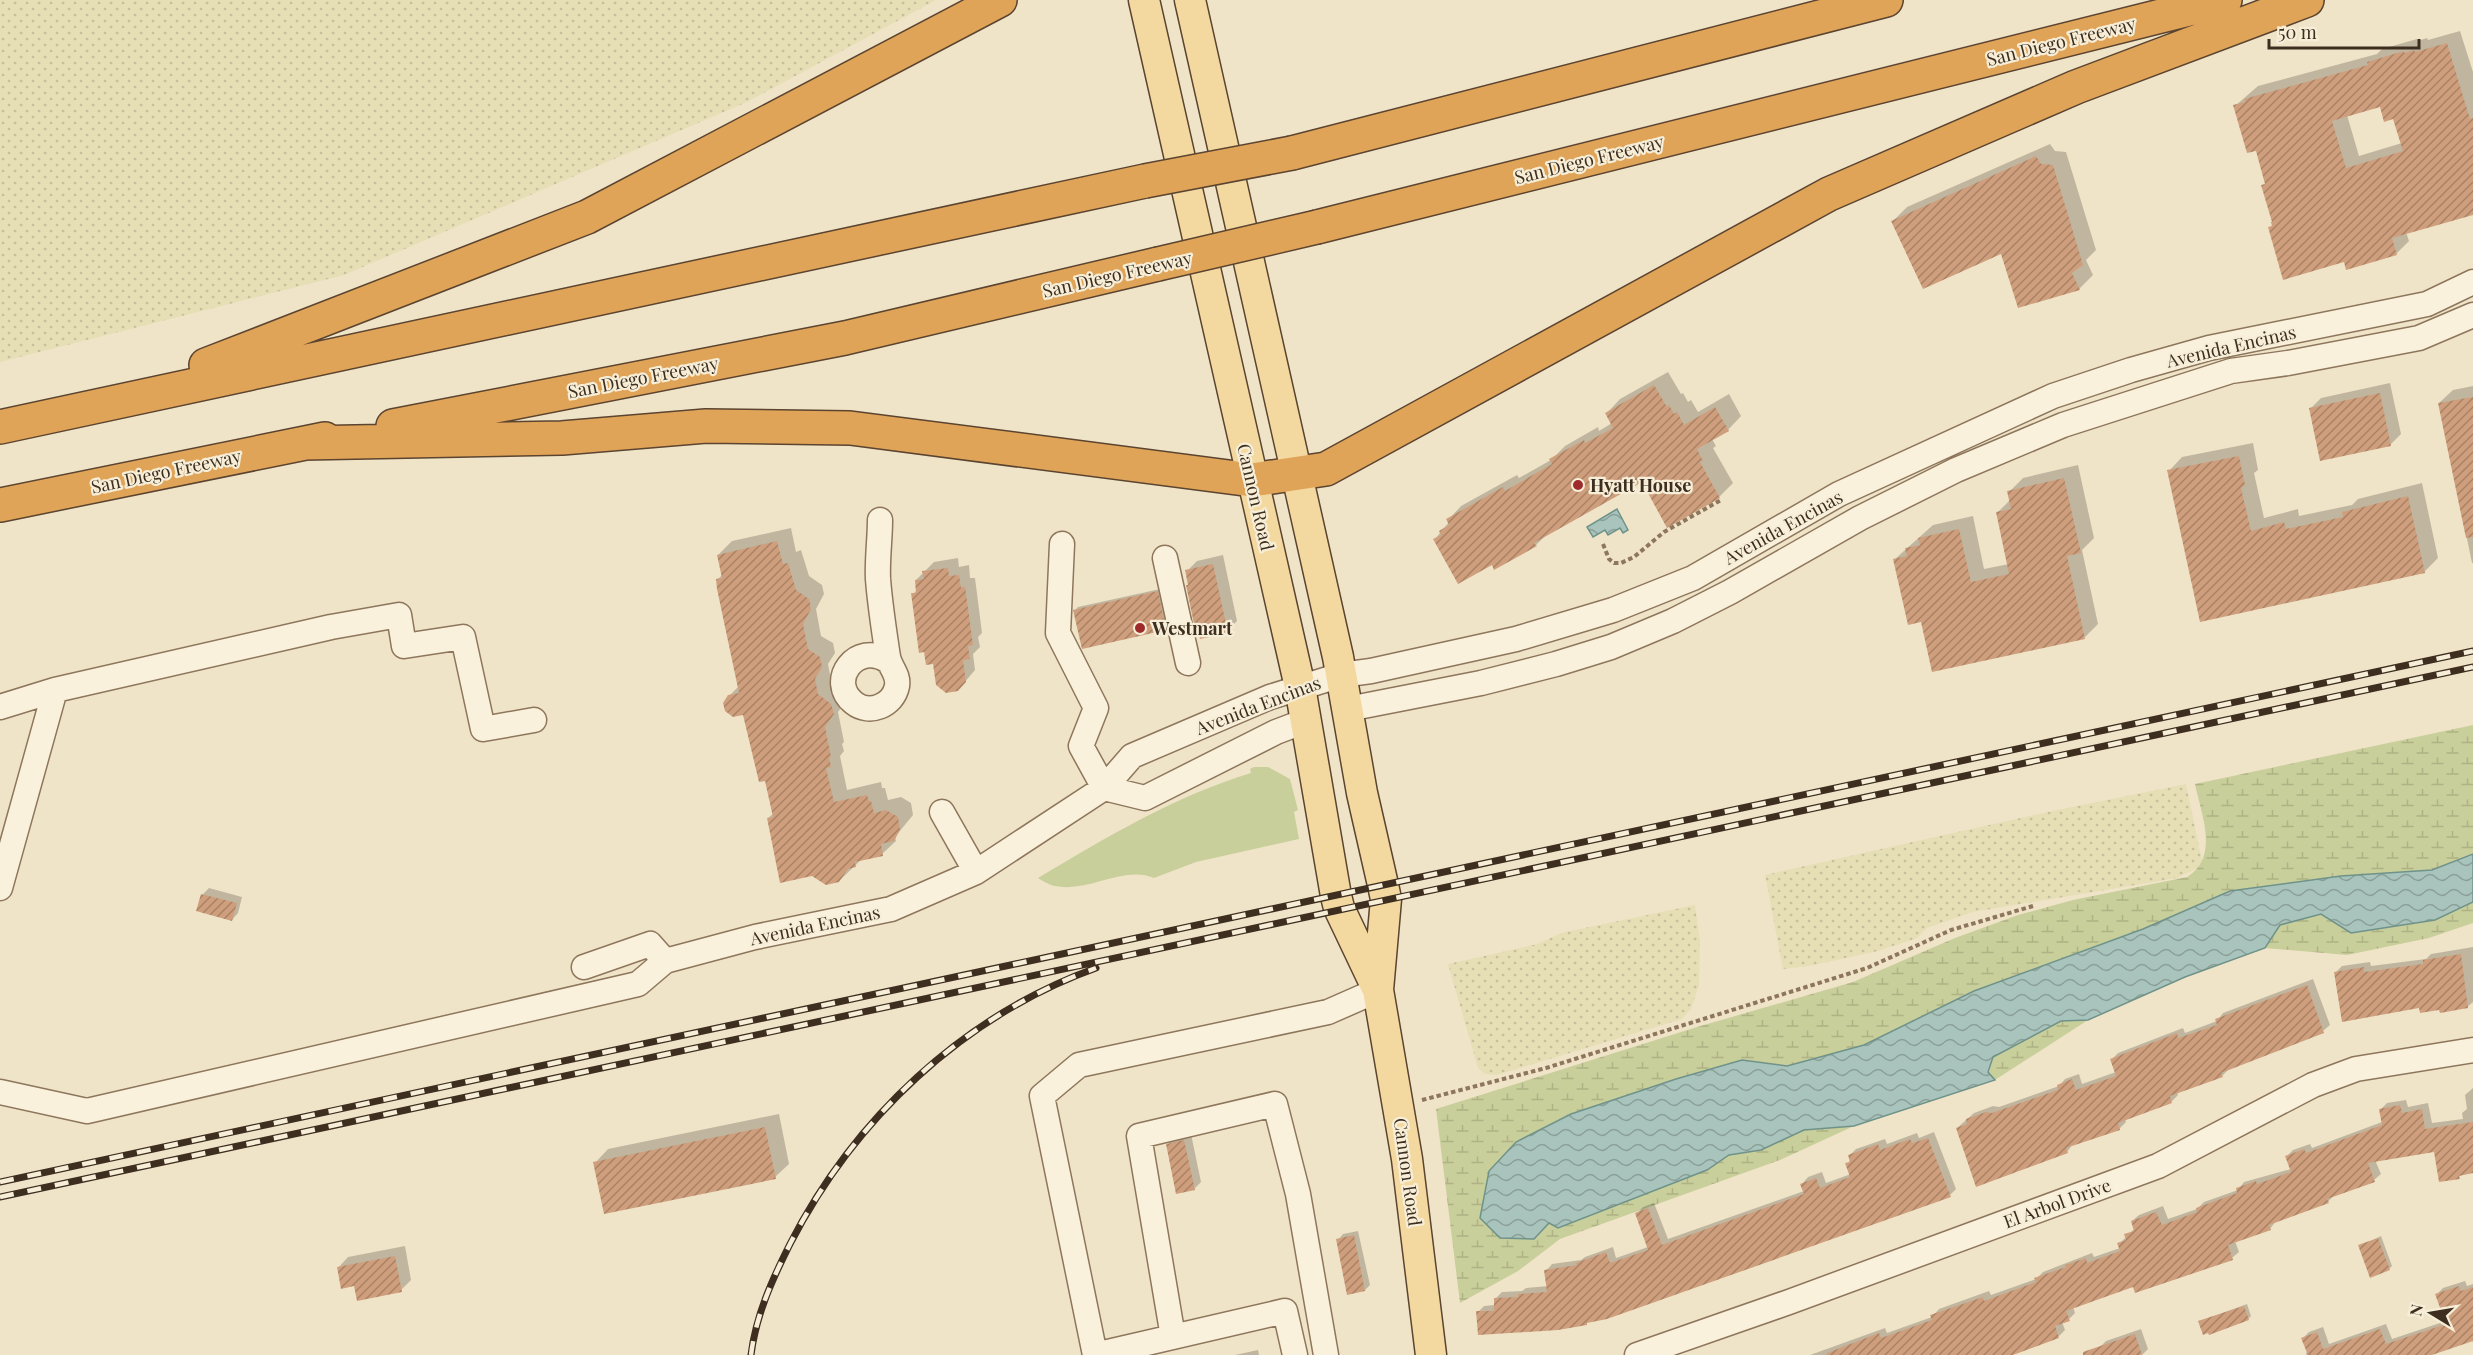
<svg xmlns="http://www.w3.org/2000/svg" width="2473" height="1355" font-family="'Playfair Display',serif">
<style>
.farmland{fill:url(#farmland-dots)}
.wetland{fill:url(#wetland-marsh)}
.green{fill:#c9cf9b}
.water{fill:url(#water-waves);stroke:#6f938a;stroke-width:1.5}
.shadow{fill:#0003;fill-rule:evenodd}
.building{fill:url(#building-hatch);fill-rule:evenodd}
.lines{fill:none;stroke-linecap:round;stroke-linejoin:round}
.minor-casing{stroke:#8d765c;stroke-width:27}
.major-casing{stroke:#5b4430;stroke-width:33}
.highway-casing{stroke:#5b4430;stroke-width:36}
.path{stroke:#8d765c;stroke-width:4;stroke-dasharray:4.5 3;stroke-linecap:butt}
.minor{stroke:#faf1dc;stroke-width:24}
.major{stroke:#f3d9a0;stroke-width:30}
.highway{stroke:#e0a458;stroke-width:33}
.rail-casing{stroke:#3d2e20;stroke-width:7}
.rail{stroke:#f7eed8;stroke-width:4.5;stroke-dasharray:14;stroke-linecap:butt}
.highway-bridge-casing{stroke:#5b4430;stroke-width:36;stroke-linecap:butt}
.highway-bridge{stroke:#e0a458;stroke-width:33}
.poi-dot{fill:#9e2a2b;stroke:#f7eed8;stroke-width:2}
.labels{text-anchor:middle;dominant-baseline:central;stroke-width:4.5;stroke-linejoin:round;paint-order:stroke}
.street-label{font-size:18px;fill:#3d2e20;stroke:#f7eed8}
.poi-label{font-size:18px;font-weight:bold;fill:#3d2e20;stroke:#f7eed8;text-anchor:start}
</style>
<defs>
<pattern id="farmland-dots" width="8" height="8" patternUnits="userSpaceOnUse" patternTransform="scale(1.5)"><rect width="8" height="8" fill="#e6deb5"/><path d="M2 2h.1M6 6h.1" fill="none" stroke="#c6bf9b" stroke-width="1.8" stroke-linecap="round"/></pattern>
<pattern id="wetland-marsh" width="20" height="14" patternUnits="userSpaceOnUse" patternTransform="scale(1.5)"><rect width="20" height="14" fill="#c9cf9b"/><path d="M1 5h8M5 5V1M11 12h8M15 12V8" fill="none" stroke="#aeb285"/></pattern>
<pattern id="water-waves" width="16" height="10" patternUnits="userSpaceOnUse" patternTransform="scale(1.5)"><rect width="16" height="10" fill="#a9c4bc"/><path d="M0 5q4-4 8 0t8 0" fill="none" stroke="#8ba098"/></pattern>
<pattern id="building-hatch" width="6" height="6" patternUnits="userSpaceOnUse" patternTransform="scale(1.5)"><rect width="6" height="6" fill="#cf9f7d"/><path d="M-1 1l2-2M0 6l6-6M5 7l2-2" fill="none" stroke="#a98266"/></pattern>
</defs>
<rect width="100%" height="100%" fill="#f0e4c8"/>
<!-- farmland -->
<path class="farmland" d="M0 0H936L747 102 344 275 0 362Z
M2186 784 2202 861 2196 869 2177 878 1973 912 1927 928 1917 938 1878 951 1809 966 1783 969 1765 875 2048 812Z
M1695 905 1700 941 1699 985 1691 1009 1682 1019 1497 1075 1485 1074 1478 1068 1448 964 1538 944 1561 933Z"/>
<!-- wetland -->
<path class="wetland" d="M2473 725V923L2429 938 2347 955 2265 948 2185 977 2088 1020 1995 1080 1854 1126 1780 1160 1560 1239 1518 1271 1460 1303 1436 1109 1697 1027 1853 982 1955 938 2018 915 2073 900 2187 877C2220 857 2201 814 2195 784Z"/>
<!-- green -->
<path class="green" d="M1254 767H1268L1290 779 1298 810 1294 812 1299 839 1196 862 1154 878C1124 865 1088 893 1055 886 1049 885 1043 881 1038 878 1107 837 1175 796 1251 773L1250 769Z"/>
<!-- water -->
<path class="water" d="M1617 509 1628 530 1623 533 1620 528 1608 535 1605 530 1593 537 1587 527Z
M2473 854V902L2435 920 2351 933 2321 914 2280 925 2265 948 2185 977 2088 1020 2061 1021 1993 1057 1988 1072 1995 1080 1854 1126 1804 1130 1761 1150 1729 1155 1707 1170 1558 1228 1549 1223 1534 1239 1500 1238 1480 1218 1489 1171 1516 1142 1571 1114 1676 1079 1742 1060 1787 1066 1864 1045 1974 991 2143 929 2230 891 2341 876 2432 870Z"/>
<!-- shadow -->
<path class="shadow" d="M2460 31 2473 72V213L2406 232 2409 241 2396 254 2345 260 2270 228 2273 224 2263 186 2266 183 2257 149 2235 106 2258 86 2377 54 2382 49 2417 39 2418 41 2427 38 2428 40ZM2381 105 2394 117 2402 143 2359 156 2347 115Z
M2050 144 2055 151 2066 152 2096 250 2086 260 2093 275 2079 289 2002 252 1893 221 1907 207Z
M1668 372 1681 394 1683 393 1688 402 1691 400 1698 412 1729 394 1741 416 1728 430 1712 439 1716 446 1713 448 1733 483 1719 497 1642 480 1546 535 1536 545 1492 563 1435 539 1449 522 1448 520 1461 506 1517 475 1519 478 1551 460 1565 446 1598 427 1599 431 1612 423 1607 413 1620 399Z
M2390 383 2401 434 2391 444 2311 408 2321 398Z
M2473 386V563H2472L2439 403 2453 390Z
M2253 443 2258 470 2254 473 2264 518 2298 509 2299 516 2352 505 2358 499 2422 483 2438 558 2424 572 2201 620 2169 471 2182 457Z
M2078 465 2094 538 2082 550 2098 624 2085 637 1922 620 1895 559 1933 525 1973 516 1984 569 2009 564 1997 513 2011 499 2009 492 2023 478Z
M791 528 796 552 801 550 809 576 822 585 824 594 816 609 821 636 833 643 835 653 828 664 831 680 845 690 847 700 838 712 844 742 842 744 844 751 840 756 847 790 881 782 882 788H885L888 800 901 797 911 803 913 815 895 837 896 841 882 854 862 859 839 881 768 818 774 813 767 779 744 713 729 696 739 686 718 579 723 574 718 555 732 541Z
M1223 555 1237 621 1227 631 1187 571 1197 561Z
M958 558 959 567 969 565 970 578H975L982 633 978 637 980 647 973 654 975 670 958 690 935 662 913 594 917 590 916 580 934 562Z
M1160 589 1168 626 1166 629 1075 610 1078 607Z
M209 888 242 897 238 913 232 920 203 894Z
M2473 947V1002L2467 1007 2441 1009 2421 1006 2336 972 2342 966 2370 962 2371 966 2426 959 2431 954Z
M2313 979 2330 1025 2323 1031 2229 1069 2222 1076 2177 1092 2178 1095 2171 1102 2125 1119 2126 1122 2119 1129 2073 1144 2067 1152 1977 1185 1957 1128 1974 1113 1993 1106 1999 1107 2059 1086 2065 1079 2079 1074 2082 1084 2116 1072 2112 1059 2118 1053 2183 1028 2185 1033 2217 1021 2223 1013Z
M2473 1088V1172L2463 1173 2459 1177 2435 1150 2375 1160 2381 1174 2374 1180 2334 1195 2328 1202 2276 1221 2270 1229 2235 1241 2239 1252 2232 1258 2134 1286 2073 1307 2075 1313 2069 1319 2062 1322 2065 1330 2058 1337 2010 1355H1810L1885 1328 1887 1333 1932 1317 1939 1309 1989 1291 1991 1295 2036 1279 2043 1272 2092 1253 2094 1257 2120 1248 2119 1244 2135 1228 2132 1221 2139 1215 2163 1206 2168 1219 2197 1209 2204 1202 2238 1190 2244 1182 2291 1169 2287 1156 2293 1150 2310 1144 2312 1148 2382 1122 2380 1110 2387 1103 2406 1100 2408 1107 2428 1103 2432 1123 2463 1119 2462 1113 2467 1109 2465 1095Z
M779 1114 789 1164 775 1177 595 1163 608 1149Z
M1934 1132 1956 1189 1950 1195 1651 1303 1478 1312 1484 1306 1495 1305V1299L1502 1292 1522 1291 1526 1288 1548 1286 1546 1271 1552 1264 1581 1260 1585 1257 1613 1247 1616 1258 1648 1247 1636 1214 1643 1207 1654 1203 1668 1239 1804 1191 1802 1184 1808 1177 1822 1172 1826 1183 1851 1174 1847 1164 1851 1159 1850 1155 1856 1149 1885 1139 1887 1144 1917 1133 1919 1138Z
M1191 1134 1201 1182 1194 1189 1168 1145 1174 1138Z
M1358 1231 1370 1285 1365 1290 1338 1240 1343 1234Z
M2381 1236 2392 1266 2389 1269 2360 1246Z
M405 1246 411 1280 401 1290 355 1284 338 1268 348 1257Z
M2465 1281 2467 1286 2473 1284V1343L2472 1340 2427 1355H2306L2307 1350 2303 1338 2309 1332 2323 1327 2329 1344 2386 1324 2392 1339 2446 1321 2437 1294 2443 1288Z
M2247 1304 2251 1316 2248 1319 2200 1321Z
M2141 1329 2148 1349 2142 1355H2102L2100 1347 2106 1341Z
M1258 1350 1259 1355H1235Z"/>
<!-- building -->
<path class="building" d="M2447 43 2470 119 2473 118V215L2392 238 2397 255 2346 270 2344 262 2283 280 2268 227 2272 226 2271 222H2272L2261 185 2265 184 2256 151 2247 153 2233 105 2245 102 2244 99 2368 65 2367 62 2404 51V53L2414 50 2415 52ZM2380 107 2384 122 2393 119 2403 151 2346 168 2332 121Z
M2036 156 2041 164 2053 165 2083 265 2072 273 2080 290 2018 308 2001 254 1923 289 1891 221Z
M1654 385 1667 407 1669 405 1674 414 1677 412 1684 425 1715 407 1729 431 1697 449 1703 461 1700 462 1720 498 1667 528 1642 482 1534 543 1537 546 1494 570 1492 565 1458 584 1433 539 1441 535 1439 531 1449 525 1446 519 1503 487 1505 491 1552 464 1549 459 1584 440 1585 443 1613 428 1605 413Z
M2380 393 2391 446 2320 461 2309 408Z
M2473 397V537L2466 538 2438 403Z
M2239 456 2245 485 2241 488 2251 531 2284 522 2286 529 2343 517 2342 512 2408 496 2425 573 2200 622 2167 470Z
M2064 478 2081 553 2067 556 2085 639 1932 672 1921 622 1908 625 1893 559 1907 556 1905 548 1920 545 1918 538 1959 529 1971 582 2009 574 1996 512 2011 509 2007 491Z
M777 541 783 564 788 563 796 590 809 599 811 609 803 624 808 649 820 657 822 667 815 679 818 694 831 704 834 714 825 727 831 757H829L831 767 826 768 834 802 867 795 869 801H871L874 813 886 810 898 817 900 830 894 841 881 844 883 856 855 862 856 867 848 869 839 882 826 885 812 876 780 883 767 818 773 817 765 781 759 782 743 715 733 717 725 711 723 703 728 695 739 693 717 589 716 579 722 578 717 555Z
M1213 564 1228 633 1200 639 1197 624H1194L1186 585H1188L1185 570Z
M948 568 949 576 959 575 961 588 965 587 973 645 968 646 970 659 963 660 966 682 958 691 946 693 936 685 933 664 926 665 924 652 919 653 911 593H916L915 580 924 579 922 571Z
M1158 591 1166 630 1082 649 1073 610Z
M201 894 237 903 232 921 196 911Z
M2461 954 2468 1008 2440 1013 2439 1010 2420 1013 2419 1008 2342 1022 2334 972 2364 967V972L2423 964V960Z
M2307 985 2324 1033 2221 1073 2223 1077 2170 1096 2172 1103 2118 1123 2120 1130 2066 1148 2068 1153 1976 1187 1956 1128 1967 1124 1966 1119 1986 1112 1992 1113 2058 1090 2057 1085 2072 1079 2076 1090 2116 1076 2110 1059 2177 1033 2178 1038 2217 1025 2215 1019Z
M2400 1105 2402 1113 2422 1109 2425 1129 2473 1122V1173L2459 1176 2460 1179 2439 1182 2434 1152 2368 1163 2375 1182 2327 1199 2329 1203 2269 1225 2271 1230 2228 1245 2233 1260 2135 1293 2133 1287 2066 1311 2070 1321 2055 1326 2059 1338 2013 1355H1827V1353L1879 1333 1881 1338 1932 1320 1930 1315 1945 1310 1983 1297 1984 1301 2036 1282 2034 1278 2066 1267 2065 1265 2086 1258 2087 1263 2120 1251 2117 1243 2126 1240 2124 1234 2134 1231 2131 1221 2156 1212 2162 1225 2197 1212 2196 1208 2237 1193 2236 1188 2256 1181 2257 1184 2291 1172 2285 1156 2304 1149 2306 1153 2382 1125 2379 1109Z
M765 1127 776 1179 604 1214 593 1162Z
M1928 1138 1951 1197 1607 1319 1587 1323V1325L1558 1330 1478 1335 1476 1311H1494V1298L1518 1297V1294L1547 1292 1544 1270 1577 1265 1576 1263 1606 1252 1610 1263 1648 1250 1635 1213 1648 1208 1662 1245 1804 1194 1800 1184 1816 1178 1820 1188 1850 1177 1845 1163 1850 1162 1848 1155 1878 1144 1880 1150 1910 1139 1912 1143Z
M1184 1140 1195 1190 1176 1194 1166 1144Z
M1354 1235 1365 1291 1347 1295 1336 1239Z
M2378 1238 2390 1270 2370 1278 2358 1245Z
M395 1256 402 1292 357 1301 354 1286 341 1289 337 1267Z
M2459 1286 2461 1291 2473 1287V1341L2432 1355H2308L2301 1338 2317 1332 2323 1349 2380 1329 2386 1344 2446 1324 2435 1294Z
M2244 1306 2249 1320 2209 1335 2208 1333 2203 1335 2198 1321Z
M2135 1334 2142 1355H2083V1352Z"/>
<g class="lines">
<defs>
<path id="minor" d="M880 520C880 539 877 560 878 579 880 605 884 631 888 657 890 668 899 674 897 686 893 706 869 715 854 703 826 681 857 640 888 661
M1062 544 1058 633 1096 708 1081 746 1104 788
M1165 558 1188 663
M0 707 55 690
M1348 709 1481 683 1556 664 1611 647 1673 621 1730 592 1860 518 1956 470 2063 425 2231 371 2288 363 2419 338 2473 315
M1104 788 1145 798 1276 732 1305 721
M942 812 976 872
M0 888 55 690 331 627 399 615 404 646 463 637 483 729 534 720
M584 967 650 944 665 961
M0 1092 87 1111 638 984 665 961 755 937 891 909 976 872 1104 788 1132 756 1270 697 1341 675 1371 671 1516 639 1613 610 1693 578 1839 494 2053 396 2131 370 2209 348 2427 304 2473 282
M1173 1337 1139 1136 1275 1104 1298 1194 1326 1355
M1095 1355 1042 1096 1079 1065 1328 1012 1378 990
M1095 1355 1285 1311 1295 1355
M1637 1355 1789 1302 2158 1166 2313 1085 2356 1069 2473 1050"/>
<path id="major" d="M1144 0 1300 687 1336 896 1339 908 1378 990
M1190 0 1338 657 1362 793 1383 885 1386 899 1378 990 1407 1159 1431 1355"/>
<path id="highway" d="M1292 153 1886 0
M1317 227 2225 0
M206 365 587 217 1000 0
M393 426 845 338 1158 264
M0 427 1145 181
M304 443 562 438 706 426 850 428 1252 480 1326 469 1829 194 2076 87 2307 0
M0 505 325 439"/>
</defs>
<!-- minor casing -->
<use href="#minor" class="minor-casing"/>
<!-- major casing -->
<use href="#major" class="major-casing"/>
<!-- highway casing -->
<use href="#highway" class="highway-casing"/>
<!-- path -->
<path class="path" d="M1603 544 1609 559 1614 563H1621L1634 557 1664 532 1721 500
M1422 1100 1546 1068 1867 968 1951 930 2033 906"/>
<!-- minor -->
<use href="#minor" class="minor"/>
<!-- major -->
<use href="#major" class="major"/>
<!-- highway -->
<use href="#highway" class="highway"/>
<defs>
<path id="rail" d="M0 1182 2473 651
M0 1197 2473 667
M751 1355C756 1315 772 1280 790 1244 854 1119 963 1016 1096 968"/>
</defs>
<!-- rail casing -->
<use href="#rail" class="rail-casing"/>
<!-- rail -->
<use href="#rail" class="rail"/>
<defs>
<path id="highway-bridge" d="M1145 181 1292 153
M1158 264 1317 227"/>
</defs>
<!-- highway-bridge casing -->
<use href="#highway-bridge" class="highway-bridge-casing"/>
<!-- highway-bridge -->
<use href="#highway-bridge" class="highway-bridge"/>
</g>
<!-- markers -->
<g class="poi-dot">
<circle cx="1578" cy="485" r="6"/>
<circle cx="1140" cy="628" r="6"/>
</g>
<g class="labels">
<!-- street labels -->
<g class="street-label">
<text transform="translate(2061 41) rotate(-14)">San Diego Freeway</text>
<text transform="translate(1589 159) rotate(-14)">San Diego Freeway</text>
<text transform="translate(1117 274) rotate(-13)">San Diego Freeway</text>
<text transform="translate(2231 346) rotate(-13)">Avenida Encinas</text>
<text transform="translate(643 377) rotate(-11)">San Diego Freeway</text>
<text transform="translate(166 471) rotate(-12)">San Diego Freeway</text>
<text transform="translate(1256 497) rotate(77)">Cannon Road</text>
<text transform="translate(1783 527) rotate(-29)">Avenida Encinas</text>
<text transform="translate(1258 705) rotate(-21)">Avenida Encinas</text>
<text transform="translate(815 925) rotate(-12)">Avenida Encinas</text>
<text transform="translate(1408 1172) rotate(82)">Cannon Road</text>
<text transform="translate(2057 1203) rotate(-20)">El Arbol Drive</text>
</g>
<!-- poi labels -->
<g class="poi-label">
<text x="1590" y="485">Hyatt House</text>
<text x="1152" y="628">Westmart</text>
</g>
</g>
<!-- north arrow -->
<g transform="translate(2431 1313) rotate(281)" stroke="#f7eed8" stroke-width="4.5" paint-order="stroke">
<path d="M0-4.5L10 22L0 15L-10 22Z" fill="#3d2e20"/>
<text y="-9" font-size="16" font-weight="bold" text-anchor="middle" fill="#3d2e20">N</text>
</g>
<!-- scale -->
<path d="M2269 39v9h150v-9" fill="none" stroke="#3d2e20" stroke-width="3"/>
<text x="2278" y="39" font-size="18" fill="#3d2e20" stroke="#f7eed8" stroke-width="4.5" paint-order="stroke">50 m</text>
</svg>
